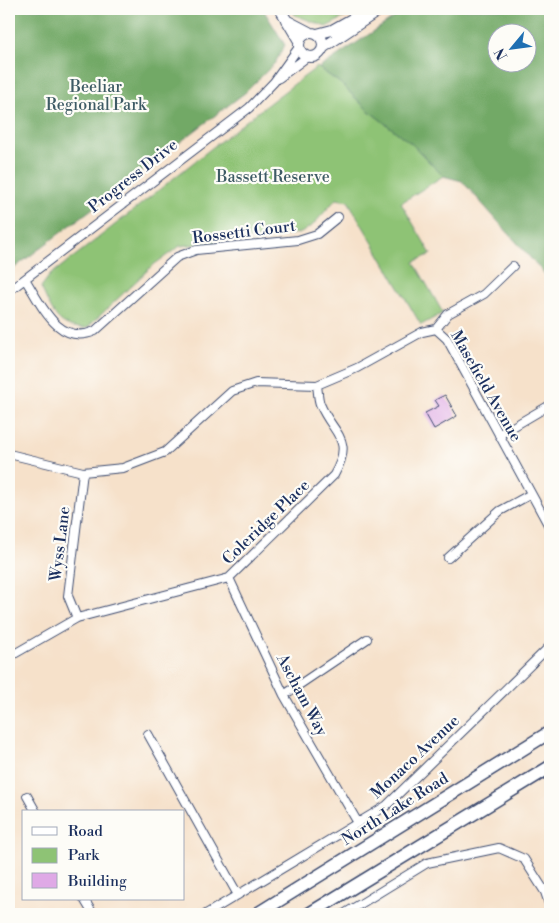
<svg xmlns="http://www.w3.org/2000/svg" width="559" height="923" font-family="'Libre Bodoni',serif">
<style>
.green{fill:#8ec375;stroke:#54796a}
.forest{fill:#72a966;stroke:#466c62;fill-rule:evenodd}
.building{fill:#dfa9e6}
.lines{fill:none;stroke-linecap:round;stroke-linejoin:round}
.minor-casing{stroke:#3c4a6e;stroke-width:10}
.tertiary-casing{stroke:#3c4a6e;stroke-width:12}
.primary-casing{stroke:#3c4a6e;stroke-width:15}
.minor{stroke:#fff;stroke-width:8}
.tertiary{stroke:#fff;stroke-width:10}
.primary{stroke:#fff;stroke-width:12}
.labels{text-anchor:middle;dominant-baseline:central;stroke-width:4.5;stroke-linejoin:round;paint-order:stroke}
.park-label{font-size:16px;fill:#3e5b65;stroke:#fdfcf7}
.street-label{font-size:16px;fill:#1b2f5e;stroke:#fdfcf7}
</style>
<rect width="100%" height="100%" fill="#fdfcf7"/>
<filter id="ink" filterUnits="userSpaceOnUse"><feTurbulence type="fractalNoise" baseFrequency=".02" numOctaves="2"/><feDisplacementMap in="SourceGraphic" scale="10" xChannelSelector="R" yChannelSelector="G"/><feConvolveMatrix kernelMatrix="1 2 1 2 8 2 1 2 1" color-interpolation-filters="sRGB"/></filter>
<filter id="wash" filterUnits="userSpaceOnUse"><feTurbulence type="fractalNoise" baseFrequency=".0096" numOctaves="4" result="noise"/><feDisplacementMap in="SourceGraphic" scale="20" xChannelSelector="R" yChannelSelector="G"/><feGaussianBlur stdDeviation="1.12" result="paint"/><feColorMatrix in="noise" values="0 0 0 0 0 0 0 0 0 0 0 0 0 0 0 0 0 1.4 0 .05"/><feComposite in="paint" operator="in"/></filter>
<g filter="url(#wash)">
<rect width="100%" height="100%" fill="#f6e1ca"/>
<!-- green -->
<path class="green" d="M291 9H361L326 27 295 15Z
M317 67 340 83 369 111 412 144 443 176 401 203 431 254 414 262 443 313 421 325 348 201 336 199 313 225 301 233 180 246 152 266 87 328C57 329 52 311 41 287L50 275C140 207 226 134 317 67Z"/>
<!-- forest -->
<path class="forest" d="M9 9H263L285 45 275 63 246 92 9 272Z
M407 9H550V280L462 181 443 176 412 144 369 111 340 83 319 68ZM496 32H526V62H496Z"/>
<g id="blocks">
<!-- building -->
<path class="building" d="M445 395 457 416 434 429 425 413 439 406 435 400Z"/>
</g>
</g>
<g filter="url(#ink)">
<use href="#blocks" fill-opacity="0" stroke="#3c4a6e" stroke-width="1"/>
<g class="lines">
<defs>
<path id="minor" d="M279 78 307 57
M25 279C41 304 58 347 95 331L177 257 196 250 298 240 317 234 338 217
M9 291 249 108 274 82 299 47
M436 329 448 314 484 294 513 266
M499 435 550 405
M9 454 83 472 123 468 165 452 232 391 256 383 317 385 357 368 422 332 436 329 447 339 550 528
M448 558 500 511 531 494
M229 578 284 695 358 823
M77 618 68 596 83 472
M9 657 77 618 229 578 334 475C355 438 333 435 320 404 318 399 318 391 317 385
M284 695 367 639
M148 734 238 895
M27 796 36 812
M84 899 93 914
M206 914 386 806 550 646
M344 914 427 863 499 848 524 859 545 892 550 907"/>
<path id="tertiary" d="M280 9 299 41
M286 20 309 32
M299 45a12 12 0 1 1 24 0a12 12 0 1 1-24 0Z
M317 34 332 30 364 12
M324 47 381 9"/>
<path id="primary" d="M257 914 550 732
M309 914 550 767"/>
</defs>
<!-- minor casing -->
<use href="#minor" class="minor-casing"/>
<!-- tertiary casing -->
<use href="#tertiary" class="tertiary-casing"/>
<!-- primary casing -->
<use href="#primary" class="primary-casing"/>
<!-- minor -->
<use href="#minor" class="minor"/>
<!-- tertiary -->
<use href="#tertiary" class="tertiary"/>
<!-- primary -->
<use href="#primary" class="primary"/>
</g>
</g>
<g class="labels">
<!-- park labels -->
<g class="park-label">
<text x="96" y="87">Beeliar<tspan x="96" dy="18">Regional Park</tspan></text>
<text x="273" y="177">Bassett Reserve</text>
</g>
<!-- street labels -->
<g class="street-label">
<text transform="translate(133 176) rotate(-38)">Progress Drive</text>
<text transform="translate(244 232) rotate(-7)">Rossetti Court</text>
<text transform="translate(486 386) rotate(60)">Masefield Avenue</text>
<text transform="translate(266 522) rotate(-44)">Coleridge Place</text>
<text transform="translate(60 544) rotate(-83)">Wyss Lane</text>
<text transform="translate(302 695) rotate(62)">Ascham Way</text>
<text transform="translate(415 757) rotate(-43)">Monaco Avenue</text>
<text transform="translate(395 809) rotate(-32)">North Lake Road</text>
</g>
</g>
<!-- margin -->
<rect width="559" height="923" fill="none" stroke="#fdfcf7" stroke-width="30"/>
<!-- legend -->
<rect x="22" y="810" width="162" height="90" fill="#fdfcf7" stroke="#a3aaba"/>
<rect x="32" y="827" width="25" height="8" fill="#ffffff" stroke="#a3aaba"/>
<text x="68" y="836" font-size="15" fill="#1b2f5e">Road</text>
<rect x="32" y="848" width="25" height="15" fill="#8ec375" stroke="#a3aaba"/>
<text x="68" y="860" font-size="15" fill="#1b2f5e">Park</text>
<rect x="32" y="873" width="25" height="15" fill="#dfa9e6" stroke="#a3aaba"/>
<text x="68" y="886" font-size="15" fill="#1b2f5e">Building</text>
<!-- north arrow -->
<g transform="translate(512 48) rotate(241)"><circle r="24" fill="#fdfcf7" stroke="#a3aaba"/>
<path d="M0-4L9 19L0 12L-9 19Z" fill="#1f6fb2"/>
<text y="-8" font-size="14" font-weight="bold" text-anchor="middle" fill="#1b2f5e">N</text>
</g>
</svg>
